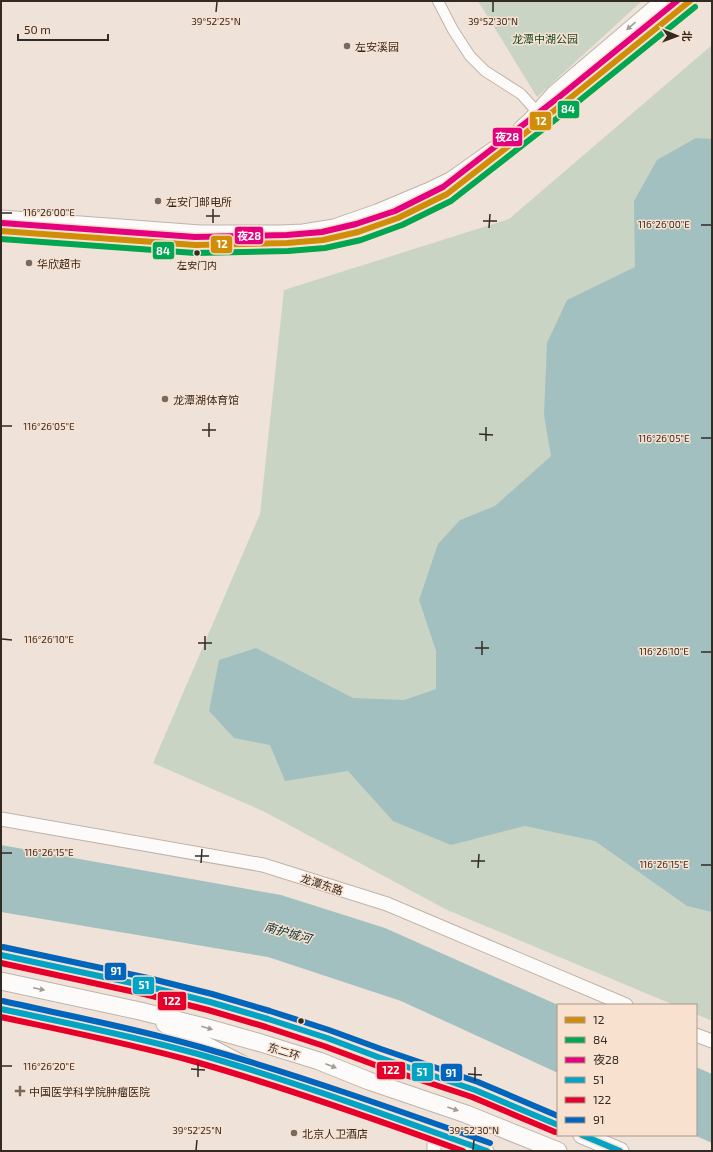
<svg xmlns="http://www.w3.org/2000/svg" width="713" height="1152" font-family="'Exo 2','Noto Sans SC',sans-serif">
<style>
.green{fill:#cad4c4}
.water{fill:#a3c0c0}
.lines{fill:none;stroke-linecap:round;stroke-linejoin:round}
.minor-casing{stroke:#beb4ac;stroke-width:12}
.tertiary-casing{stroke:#beb4ac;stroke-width:15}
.trunk-casing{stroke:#beb4ac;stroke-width:19}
.minor{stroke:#fdfbf9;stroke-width:10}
.tertiary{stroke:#fdfbf9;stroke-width:13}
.trunk{stroke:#fdfbf9;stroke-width:17}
.bus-1-casing{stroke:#f9e1cf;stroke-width:9}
.bus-2-casing{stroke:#f9e1cf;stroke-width:9}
.bus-3-casing{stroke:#f9e1cf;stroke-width:9}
.bus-4-casing{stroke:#f9e1cf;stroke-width:9}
.bus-5-casing{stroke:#f9e1cf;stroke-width:9}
.bus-6-casing{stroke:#f9e1cf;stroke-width:9}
.bus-1{stroke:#d08d07;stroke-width:6}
.bus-2{stroke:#00a651;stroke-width:6}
.bus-3{stroke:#e5007d;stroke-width:6}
.bus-4{stroke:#02a3c5;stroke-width:6}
.bus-5{stroke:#e4002b;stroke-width:6}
.bus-6{stroke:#0065bd;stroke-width:6}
.oneway{fill:#a29d99}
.ticks{fill:none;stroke:#322a23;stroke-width:1.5}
.poi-dot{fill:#746a63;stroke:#f9e1cf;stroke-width:1.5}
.bus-dot{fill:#322a23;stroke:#f9e1cf;stroke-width:1.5}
.labels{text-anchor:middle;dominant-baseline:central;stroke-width:3;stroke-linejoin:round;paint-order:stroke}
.bus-label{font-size:10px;fill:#322a23;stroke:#f9e1cf}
.park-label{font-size:11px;fill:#114928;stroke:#f9e1cf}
.poi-label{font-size:11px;fill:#322a23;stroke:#f9e1cf;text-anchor:start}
.street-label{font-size:11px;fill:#322a23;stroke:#f9e1cf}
.water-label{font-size:12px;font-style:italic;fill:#013234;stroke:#f9e1cf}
.ticks-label{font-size:10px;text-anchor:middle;fill:#322a23;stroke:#f9e1cf;stroke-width:3;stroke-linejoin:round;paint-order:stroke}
.line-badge{stroke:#f9e1cf;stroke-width:1.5}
.badge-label{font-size:11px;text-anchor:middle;font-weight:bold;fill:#fff}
</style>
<rect width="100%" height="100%" fill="#efe2d9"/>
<!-- green -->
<path class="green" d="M478 1H642L537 97Z
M712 45V1021L696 1014V1005H674L447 910 265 812 153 763 260 514 284 290 509 219Z"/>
<!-- water -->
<path class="water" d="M696 138 712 139V912L687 906 595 841 525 826 451 845 393 821 348 771 285 781 270 745 234 738 209 711 219 660 256 648 353 698 404 700 436 689V651L419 600 438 544 460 520 495 506 551 456 544 415 547 343 567 300 635 267 634 201 657 160Z
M1 845 281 895 385 928 558 1005V1073L401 1001 268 957 1 912Z
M696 1067 712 1074V1143L694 1135H696Z"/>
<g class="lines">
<defs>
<path id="minor" d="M438 1 453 30 470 56 485 71 521 94 541 116"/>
<path id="tertiary" d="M520 128 530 119 553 93 661 1
M1 217 200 232H280L303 231 334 226 377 211 427 190 450 179 498 145
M1 231 195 245 287 243 323 240 358 232 398 218 447 194 564 103 690 1
M1 819 263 865 387 904 626 1005
M1 1009 134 1038 197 1054 310 1088 360 1107 434 1132 487 1151
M696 1035 712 1041
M434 1151V1132"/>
<path id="trunk" d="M1 955 146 986 210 1002 268 1019 327 1038 378 1057 475 1090 558 1125
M1 981 140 1011 204 1027 261 1043 319 1061 369 1081 466 1114 558 1151
M165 1024 253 1070
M582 1135 620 1151"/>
</defs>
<!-- minor casing -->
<use href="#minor" class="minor-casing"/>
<!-- tertiary casing -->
<use href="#tertiary" class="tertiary-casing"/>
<!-- trunk casing -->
<use href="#trunk" class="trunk-casing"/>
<!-- minor -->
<use href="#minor" class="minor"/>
<!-- tertiary -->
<use href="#tertiary" class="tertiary"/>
<!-- trunk -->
<use href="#trunk" class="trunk"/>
<defs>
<path id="bus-1" d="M1 231 195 245 287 243 323 240 358 232 398 218 447 194 564 103 690 1"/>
<path id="bus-2" d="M1 239 195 253 288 251 325 248 361 240 402 225 451 201 569 109 695 7"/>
<path id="bus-3" d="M2 223 195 237 287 235 322 232 356 224 395 211 443 187 559 97 677 1"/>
<path id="bus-4" d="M1 955 146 986 210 1002 268 1019 327 1038 378 1057 475 1090 558 1125
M1 1009C67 1023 133 1036 198 1054 296 1082 391 1117 487 1151
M582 1135 620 1151"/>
<path id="bus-5" d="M1 963 144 994 208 1010 266 1027 324 1046 375 1065 472 1097 555 1132
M1 1017C66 1031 132 1044 196 1062 286 1088 375 1119 463 1151"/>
<path id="bus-6" d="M3 947 148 978 212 994 270 1011 329 1030 381 1049 478 1082 558 1116
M3 1001C69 1016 135 1028 200 1047 298 1075 394 1109 490 1143"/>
</defs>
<!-- bus-1 casing -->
<use href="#bus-1" class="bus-1-casing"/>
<!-- bus-2 casing -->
<use href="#bus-2" class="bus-2-casing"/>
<!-- bus-3 casing -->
<use href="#bus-3" class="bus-3-casing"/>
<!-- bus-4 casing -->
<use href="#bus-4" class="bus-4-casing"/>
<!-- bus-5 casing -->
<use href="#bus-5" class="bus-5-casing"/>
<!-- bus-6 casing -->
<use href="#bus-6" class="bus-6-casing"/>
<!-- bus-1 -->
<use href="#bus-1" class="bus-1"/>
<!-- bus-2 -->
<use href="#bus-2" class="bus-2"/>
<!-- bus-3 -->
<use href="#bus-3" class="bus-3"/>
<!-- bus-4 -->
<use href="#bus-4" class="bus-4"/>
<!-- bus-5 -->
<use href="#bus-5" class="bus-5"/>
<!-- bus-6 -->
<use href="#bus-6" class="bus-6"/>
</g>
<!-- one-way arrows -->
<defs><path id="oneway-solid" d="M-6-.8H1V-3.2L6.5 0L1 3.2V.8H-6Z"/></defs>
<g class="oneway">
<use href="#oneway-solid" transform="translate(631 26) rotate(140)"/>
<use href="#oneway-solid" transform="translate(39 989) rotate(12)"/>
<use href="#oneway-solid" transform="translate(207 1028) rotate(16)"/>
<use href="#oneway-solid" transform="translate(331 1066) rotate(21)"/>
<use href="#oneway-solid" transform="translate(453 1109) rotate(19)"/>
</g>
<!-- ticks -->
<path class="ticks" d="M216 12 217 2M493 12V2M2 213H12M206 216H220M483 221H497M213 223V209M701 225H711M489 228 490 214M2 426H12M202 430H216M479 434 493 435M209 437V423M701 438H711M486 441V427M2 639 12 640M198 643H212M475 648H489M205 650V636M701 652H711M482 655V641M2 853H12M195 856H209M471 861H485M201 863 202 849M701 865H711M478 868 479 854M2 1066H12M191 1069 205 1070M468 1074 482 1075M198 1077V1063M475 1081V1067M196 1150 197 1140M473 1150 474 1140"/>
<!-- markers -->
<g class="poi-dot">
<circle cx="347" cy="46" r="4"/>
<circle cx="158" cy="201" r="4"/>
<circle cx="29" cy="263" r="4"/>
<circle cx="165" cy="399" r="4"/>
<path d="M18 1085h4v4h4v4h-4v4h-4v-4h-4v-4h4z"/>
<circle cx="294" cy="1133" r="4"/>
</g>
<g class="bus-dot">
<circle cx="197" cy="253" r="3.5"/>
<circle cx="301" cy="1021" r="3.5"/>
</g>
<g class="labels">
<!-- bus labels -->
<g class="bus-label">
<text x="197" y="265">左安门内</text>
</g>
<!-- park labels -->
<g class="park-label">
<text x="545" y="38">龙潭中湖公园</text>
</g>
<!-- poi labels -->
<g class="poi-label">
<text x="355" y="46">左安溪园</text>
<text x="166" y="201">左安门邮电所</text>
<text x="37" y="263">华欣超市</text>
<text x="173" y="399">龙潭湖体育馆</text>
<text x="29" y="1091">中国医学科学院肿瘤医院</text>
<text x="302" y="1133">北京人卫酒店</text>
</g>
<!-- street labels -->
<g class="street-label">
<text transform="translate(322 884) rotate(18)">龙潭东路</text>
<text transform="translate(284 1051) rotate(17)">东二环</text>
</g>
<!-- water labels -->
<g class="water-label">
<text transform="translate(288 932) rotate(16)">南护城河</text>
</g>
</g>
<g class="ticks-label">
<text x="216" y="25">39°52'25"N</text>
<text x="493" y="25">39°52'30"N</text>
<text x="49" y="216">116°26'00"E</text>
<text x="664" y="228">116°26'00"E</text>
<text x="49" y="430">116°26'05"E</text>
<text x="664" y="442">116°26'05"E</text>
<text x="49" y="643">116°26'10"E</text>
<text x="664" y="655">116°26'10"E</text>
<text x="49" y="856">116°26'15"E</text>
<text x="664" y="868">116°26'15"E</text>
<text x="49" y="1070">116°26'20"E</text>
<text x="197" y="1134">39°52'25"N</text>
<text x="474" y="1134">39°52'30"N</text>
</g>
<g class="line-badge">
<rect x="557" y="100" width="23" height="19" rx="4" fill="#00a651"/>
<rect x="529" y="111" width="23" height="20" rx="4" fill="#d08d07"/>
<rect x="492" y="127" width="31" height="20" rx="4" fill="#e5007d"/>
<rect x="234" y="226" width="30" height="19" rx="4" fill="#e5007d"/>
<rect x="210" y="235" width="23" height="19" rx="4" fill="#d08d07"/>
<rect x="152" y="241" width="23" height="19" rx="4" fill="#00a651"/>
<rect x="104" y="962" width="23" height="19" rx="4" fill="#0065bd"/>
<rect x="132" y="976" width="23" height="19" rx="4" fill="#02a3c5"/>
<rect x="157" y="991" width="30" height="20" rx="4" fill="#e4002b"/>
<rect x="376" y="1061" width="30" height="19" rx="4" fill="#e4002b"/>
<rect x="411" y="1062" width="23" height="20" rx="4" fill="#02a3c5"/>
<rect x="440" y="1063" width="23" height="19" rx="4" fill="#0065bd"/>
</g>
<g class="badge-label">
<text x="568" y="113">84</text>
<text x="541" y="125">12</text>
<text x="507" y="141">夜28</text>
<text x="249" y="240">夜28</text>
<text x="222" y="248">12</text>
<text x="163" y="255">84</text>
<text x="116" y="975">91</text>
<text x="144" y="989">51</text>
<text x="172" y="1005">122</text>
<text x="391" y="1074">122</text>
<text x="422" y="1076">51</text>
<text x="451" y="1077">91</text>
</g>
<!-- border -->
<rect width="713" height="1152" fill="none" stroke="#322a23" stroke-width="4"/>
<!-- legend -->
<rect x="557" y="1004" width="140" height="132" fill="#f9e1cf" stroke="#a9988a"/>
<rect x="565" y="1017" width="20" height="6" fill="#d08d07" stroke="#a9988a"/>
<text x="593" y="1024" font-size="12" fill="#322a23">12</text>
<rect x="565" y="1037" width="20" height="6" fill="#00a651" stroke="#a9988a"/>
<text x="593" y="1044" font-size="12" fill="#322a23">84</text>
<rect x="565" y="1057" width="20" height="6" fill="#e5007d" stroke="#a9988a"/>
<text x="593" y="1064" font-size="12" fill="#322a23">夜28</text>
<rect x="565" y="1077" width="20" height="6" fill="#02a3c5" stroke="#a9988a"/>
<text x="593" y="1084" font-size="12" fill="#322a23">51</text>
<rect x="565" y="1097" width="20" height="6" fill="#e4002b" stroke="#a9988a"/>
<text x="593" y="1104" font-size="12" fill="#322a23">122</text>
<rect x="565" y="1117" width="20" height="6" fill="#0065bd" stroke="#a9988a"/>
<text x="593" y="1124" font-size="12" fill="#322a23">91</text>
<!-- north arrow -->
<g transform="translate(677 36) rotate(91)" stroke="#f9e1cf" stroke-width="3" paint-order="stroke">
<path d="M0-3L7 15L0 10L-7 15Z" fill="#322a23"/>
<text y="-6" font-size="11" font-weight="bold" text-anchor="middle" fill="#322a23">北</text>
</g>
<!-- scale -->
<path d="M18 34v6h90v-6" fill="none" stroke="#322a23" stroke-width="2"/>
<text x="24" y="34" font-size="12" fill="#322a23" stroke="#f9e1cf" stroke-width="3" paint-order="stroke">50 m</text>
</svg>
